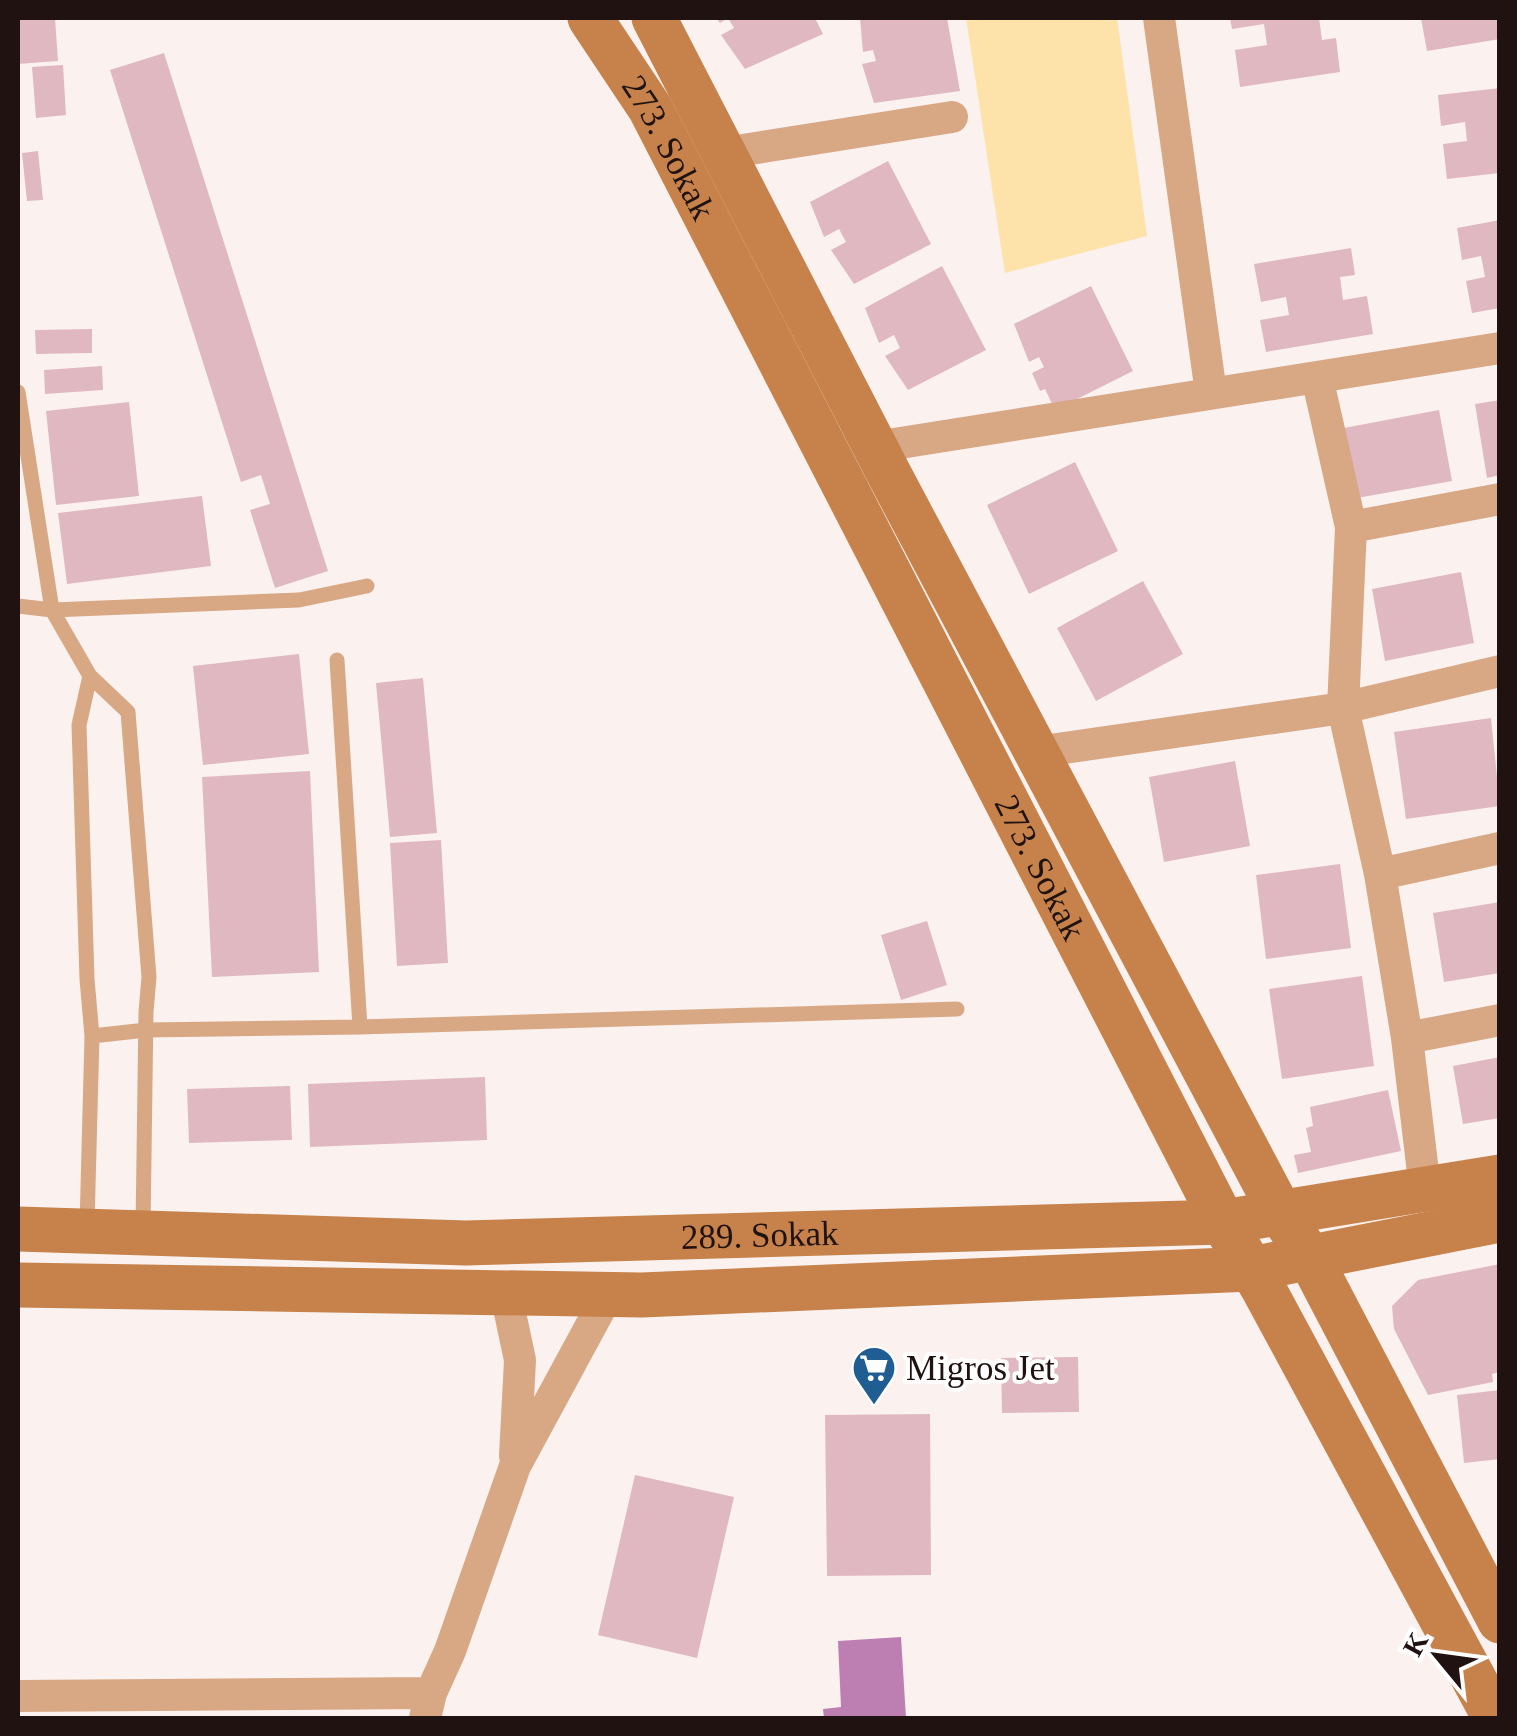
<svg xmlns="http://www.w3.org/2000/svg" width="1517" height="1736" font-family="'Times New Roman',serif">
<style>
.green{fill:#fde2a9}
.water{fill:#bd7eb1}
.building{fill:#e0b8c2}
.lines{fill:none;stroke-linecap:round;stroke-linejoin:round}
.lane{stroke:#d8a885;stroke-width:15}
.street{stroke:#d8a885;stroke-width:32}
.secondary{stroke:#c6824a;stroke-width:45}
.labels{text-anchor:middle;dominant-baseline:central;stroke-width:8;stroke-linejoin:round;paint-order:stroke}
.street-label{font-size:35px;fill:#201210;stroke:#fff}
.poi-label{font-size:35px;fill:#201210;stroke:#fff;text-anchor:start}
</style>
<rect width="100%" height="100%" fill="#fbf2f0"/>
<!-- green -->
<path class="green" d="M966 18H1117L1147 236 1005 273Z"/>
<!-- water -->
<path class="water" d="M901 1637 906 1718H824L823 1709 841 1707 838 1641Z"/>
<!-- building -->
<path class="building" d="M18 18H55L58 61 18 64Z
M716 18H815L823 34 745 69 721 35 734 28 728 18 720 23Z
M860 18H947L960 91 874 103 862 64 876 61 873 50 863 52Z
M1230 18H1319L1322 40 1336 38 1340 72 1240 87 1235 50 1267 45 1264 24 1232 29Z
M1421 18H1500V39L1427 51Z
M164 53 328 571 275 588 250 510 270 504 261 475 241 482 110 70Z
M63 65 66 115 36 118 32 67Z
M1500 88V173L1447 179 1443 144 1467 141 1465 122 1441 126 1438 95Z
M38 151 43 200 27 201 22 153Z
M888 161 931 244 854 284 831 250 846 242 839 229 824 237 810 202Z
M1500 220V308L1472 313 1466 281 1485 277 1481 256 1462 260 1457 228Z
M1351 248 1355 275 1340 277 1343 300 1367 296 1373 334 1266 352 1260 320 1289 315 1286 297 1261 302 1254 264Z
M942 266 986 350 908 390 885 356 900 348 894 335 879 343 865 308Z
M1091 286 1133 371 1055 410 1045 389 1040 391 1032 373 1044 367 1039 357 1029 362 1014 324Z
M92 329V353L36 354 35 330Z
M102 366 103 390 45 394 44 370Z
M1500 400V475L1487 478 1475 404Z
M129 402 139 496 56 505 46 411Z
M1439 410 1452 481 1357 498 1344 428Z
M1075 462 1118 551 1029 594 987 505Z
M202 496 211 566 67 584 58 513Z
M1461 572 1474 643 1385 661 1372 589Z
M1143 581 1183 654 1096 701 1057 628Z
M299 654 309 754 203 765 193 666Z
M423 678 437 833 390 837 376 683Z
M1491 718 1500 806 1406 819 1394 732Z
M1235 761 1250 846 1164 862 1149 777Z
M310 771 319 972 212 977 202 777Z
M441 840 448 963 397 966 390 843Z
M1340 864 1351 948 1266 959 1256 875Z
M1500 902V973L1444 982 1433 913Z
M927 921 947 985 901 1000 881 935Z
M1362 976 1374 1066 1282 1079 1269 989Z
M1500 1057V1118L1463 1124 1453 1066Z
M485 1077 487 1140 310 1147 308 1084Z
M290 1086 292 1140 189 1143 187 1089Z
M1388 1090 1401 1151 1298 1173 1294 1155 1311 1152 1306 1128 1313 1126 1310 1107Z
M1500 1264V1372L1492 1374 1493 1382 1428 1395 1394 1329 1392 1306 1418 1280Z
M1078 1357 1079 1412 1002 1413 1001 1358Z
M1500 1390V1459L1464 1463 1457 1395Z
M930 1414 931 1575 827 1576 825 1415Z
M635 1475 734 1497 697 1658 598 1635Z"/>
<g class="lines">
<!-- lane -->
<path class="lane" d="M18 392 52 610 90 676 128 712 149 977 146 1012 143 1228
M18 606 52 610 299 600 367 586
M337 660 360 1027
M92 1036 146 1030 360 1027 957 1009
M87 1225 92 1036 87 979 79 725 90 676"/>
<!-- street -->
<path class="street" d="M1159 18 1211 393
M724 153 952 117
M1317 377 1351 527 1343 708 1380 874 1407 1038 1425 1189
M875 447 1500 348
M1351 527 1500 499
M1036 752 1343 708 1500 671
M1380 874 1500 848
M1407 1038 1500 1020
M506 1294 520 1360 515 1456
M18 1696 431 1693
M425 1718 431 1693 450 1651 515 1466 607 1296"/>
<!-- secondary -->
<g class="secondary">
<path id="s1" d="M590 18 650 108 1223 1222 1263 1288 1495 1718"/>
<path d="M654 18 888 472 1280 1212 1310 1258 1500 1621"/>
<path id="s2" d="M18 1229 466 1243 1223 1222 1500 1177"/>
<path d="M18 1285 642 1295 1251 1269 1500 1220"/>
</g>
</g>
<!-- icons -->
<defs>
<symbol id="supermarket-pin" viewBox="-11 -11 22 30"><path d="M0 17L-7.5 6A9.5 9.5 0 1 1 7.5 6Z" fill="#1f5d93" stroke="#fff"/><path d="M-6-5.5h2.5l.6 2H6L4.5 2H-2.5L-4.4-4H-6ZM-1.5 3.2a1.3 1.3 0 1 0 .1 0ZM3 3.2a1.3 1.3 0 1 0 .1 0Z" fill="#fff"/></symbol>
</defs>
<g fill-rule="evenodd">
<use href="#supermarket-pin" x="849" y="1343" width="50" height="68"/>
</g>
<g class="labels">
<!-- street labels -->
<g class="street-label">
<text stroke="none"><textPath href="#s1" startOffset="152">273. Sokak</textPath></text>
<text stroke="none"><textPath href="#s1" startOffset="962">273. Sokak</textPath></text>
<text stroke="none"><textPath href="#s2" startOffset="742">289. Sokak</textPath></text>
</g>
<!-- poi labels -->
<g class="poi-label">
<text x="906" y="1368">Migros Jet</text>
</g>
</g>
<!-- border -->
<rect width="1517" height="1736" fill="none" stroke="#201210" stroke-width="40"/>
<!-- north arrow -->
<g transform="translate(1437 1656) rotate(299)" stroke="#ffffff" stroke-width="8" paint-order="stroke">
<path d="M0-8L18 38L0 25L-18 38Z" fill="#201210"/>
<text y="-15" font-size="28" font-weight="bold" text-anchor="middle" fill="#201210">K</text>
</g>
</svg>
